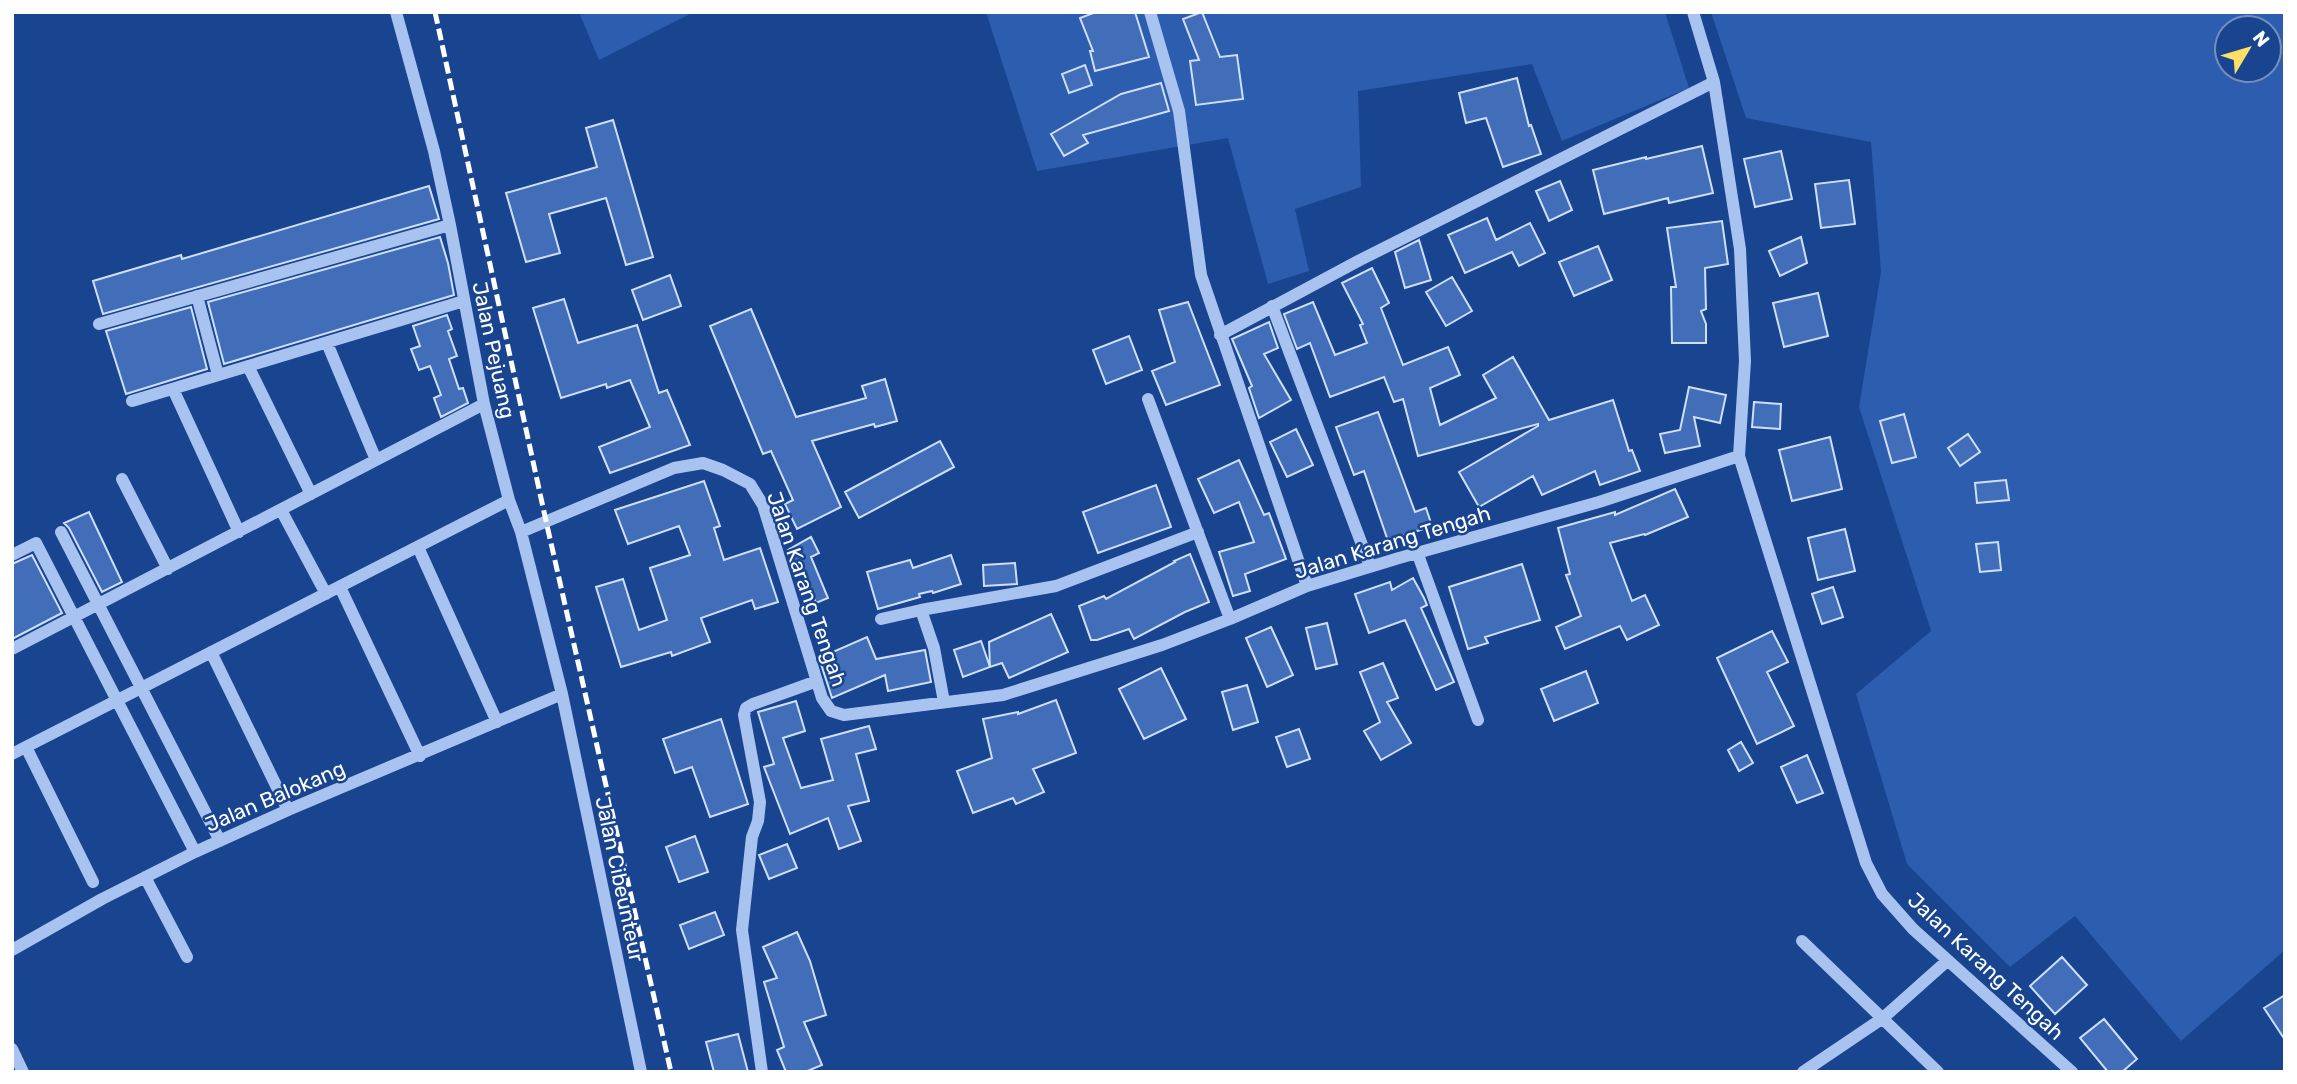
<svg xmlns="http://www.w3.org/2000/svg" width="2297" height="1084" font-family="Rubik,sans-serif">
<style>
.green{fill:#2c5daf;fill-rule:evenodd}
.building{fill:#426eb9;stroke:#cedffb;stroke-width:2}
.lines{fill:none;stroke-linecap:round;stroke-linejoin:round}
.minor{stroke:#a8c3ef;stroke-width:12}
.rail{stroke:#fff;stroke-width:5;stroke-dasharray:12 5;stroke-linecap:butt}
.labels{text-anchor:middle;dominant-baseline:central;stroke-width:5;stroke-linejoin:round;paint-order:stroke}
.street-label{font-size:21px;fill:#fff;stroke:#194490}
</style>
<rect width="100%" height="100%" fill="#194490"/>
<!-- green -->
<path class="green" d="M579 12H694L599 60Z
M986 12H1665L1689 88 1562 141 1532 64 1358 91 1361 187 1295 209 1309 271 1268 284 1228 138 1037 171Z
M1711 12H2285V950L2181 1041 2075 916 2010 967 1907 864 1856 694 1931 631 1859 407 1881 272 1871 142 1746 118ZM2227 28H2269V70H2227Z"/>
<!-- building -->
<path class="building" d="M1096 12H1135L1149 57 1095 71 1090 51H1093L1080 18Z
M1202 12 1220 57 1237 55 1243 99 1196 105 1190 61 1199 60 1183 19Z
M1085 65 1092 85 1069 93 1062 74Z
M1517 78 1529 126 1531 125 1541 154 1503 167 1486 118 1466 123 1459 93Z
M1161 83 1169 111 1083 135 1088 143 1064 156 1051 134 1121 94Z
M613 120 653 257 626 265 606 198 549 214 560 253 526 262 506 193 597 167 586 128Z
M1702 146 1713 193 1669 203 1668 198 1604 214 1593 170 1646 157V159Z
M1781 151 1792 199 1755 207 1744 159Z
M1849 180 1855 224 1821 228 1815 184Z
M1560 181 1572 210 1549 221 1536 191Z
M429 186 439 219 103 314 93 281 181 255 182 259Z
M1487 218 1496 240 1530 223 1545 253 1519 266 1512 252 1465 273 1448 235Z
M1722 221 1728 264 1705 268 1706 309 1701 311 1706 324V343H1672L1671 287H1676L1667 228Z
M440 237 448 263 454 295 224 364 208 302Z
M1801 237 1807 263 1780 276 1769 251Z
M1419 240 1431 280 1405 288 1395 252Z
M1598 246 1612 280 1574 296 1559 262Z
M1372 268 1389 303 1381 308 1403 365 1448 347 1460 375 1430 388 1440 425 1496 398 1483 375 1513 357 1549 420 1613 400 1629 451 1632 450 1640 471 1600 485 1595 471 1542 495 1533 476 1479 507 1459 472 1538 426V424L1418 456 1403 399 1394 402 1384 377 1330 397 1310 343 1297 349 1284 314 1313 302 1335 355 1367 343 1360 325 1363 324 1342 283Z
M670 275 681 306 643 320 632 290Z
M1452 277 1472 311 1446 326 1426 292Z
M1818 293 1828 336 1784 347 1773 303Z
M564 299 578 343 637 325 659 393 667 390 690 445 610 473 599 447 650 427 630 380 607 388 606 384 561 398 533 308Z
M1188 302 1220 385 1166 405 1152 371 1175 362 1159 310Z
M191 307 207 369 126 394 106 331Z
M751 309 796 417 866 398 862 386 885 379 897 421 875 427 874 424 812 441 841 507 797 529 785 504 793 500 771 451 763 454 710 326Z
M447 315 452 329 448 331 457 356 449 359 459 389 463 388 468 403 441 417 434 398 441 395 430 366 419 370 411 349 420 346 413 326Z
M1269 322 1278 348 1264 354 1291 400 1259 418 1249 388 1252 386 1232 339Z
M1129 336 1142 370 1106 384 1093 350Z
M1689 387 1726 395 1720 423 1694 417 1700 446 1665 453 1660 434 1680 430Z
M1754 402 1781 404 1780 429 1752 427Z
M1378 412 1415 512 1426 508 1432 526 1388 541 1364 471 1354 475 1336 427Z
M1904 414 1916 457 1892 463 1880 421Z
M1296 429 1313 465 1287 477 1270 442Z
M1968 434 1980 452 1960 466 1948 448Z
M1830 437 1842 489 1792 501 1779 450Z
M940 441 954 467 859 518 845 492Z
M1239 460 1264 515 1269 513 1286 559 1245 574 1250 591 1233 596 1219 552 1254 542 1239 502 1214 513 1198 479Z
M2006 480 2009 500 1977 503 1975 483Z
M704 481 720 526 714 528 724 560 760 548 778 602 755 609 752 600 701 618 710 642 672 656 671 652 621 667 596 587 623 579 639 630 667 620 650 568 690 555 679 526 628 544 615 510Z
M1156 485 1171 527 1098 553 1083 512Z
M1675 489 1688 517 1645 535 1644 534 1610 543 1632 601 1645 595 1659 625 1627 640 1620 626 1565 649 1556 627 1581 616 1566 575 1570 574 1558 528 1615 512V515Z
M89 512 122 582 102 592 69 528 64 523Z
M1845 529 1855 571 1818 580 1808 538Z
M811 537 819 553 811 557 828 598 816 603 799 564 796 565 788 550Z
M1998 542 2001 570 1980 572 1976 544Z
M1190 554 1209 602 1185 612 1134 639 1129 629 1097 640H1091L1079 606 1104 596 1106 599 1175 562 1174 561Z
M32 555 62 613 12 639V564Z
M951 555 961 584 933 593 932 591 919 594 920 597 878 609 867 572 910 560 913 568Z
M1015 563 1017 584 984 586 983 565Z
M1522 564 1540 620 1485 637 1488 643 1468 649 1449 587Z
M1413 578 1424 598 1427 605 1421 608 1454 682 1436 690 1405 620 1369 633 1355 594 1390 582 1392 590Z
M1833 587 1843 617 1822 624 1812 594Z
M1051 614 1068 652 1009 678 1002 663 990 667 989 642Z
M1327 623 1337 664 1316 669 1306 628Z
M1271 627 1293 675 1267 687 1246 638Z
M1772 631 1788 662 1767 672 1794 726 1757 744 1717 658Z
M867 637 876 659 925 650 931 682 888 691 885 675 832 698 819 658Z
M981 641 990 667 963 677 954 650Z
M1383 663 1398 698 1387 702 1411 743 1381 760 1364 731 1380 722 1360 672Z
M1161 668 1186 719 1144 739 1119 689Z
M1586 671 1598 703 1554 721 1541 689Z
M1247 685 1258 722 1233 730 1222 692Z
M1056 700 1076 753 1033 769 1044 792 1016 804 1013 798 973 813 957 771 992 758 983 719 1018 712V714Z
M796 701 805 731 783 738 801 788 833 780 821 739 869 726 876 749 856 754 869 801 848 806 861 841 839 849 828 818 790 834 764 767 774 764 758 712Z
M721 719 748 804 710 817 692 767 675 773 663 739Z
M1299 729 1310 759 1287 767 1276 737Z
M1741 742 1753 763 1739 771 1728 750Z
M1807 755 1823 793 1797 803 1781 767Z
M695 836 708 872 679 882 666 847Z
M787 844 797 868 769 879 759 855Z
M715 912 724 935 689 949 680 925Z
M797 932 810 961 826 1015 804 1022 822 1065 805 1072H786L777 1050 784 1047 764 982 777 978 763 947Z
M2062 957 2087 985 2055 1014 2030 986Z
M2285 995V1040L2264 1008Z
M2104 1019 2137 1059 2122 1072H2108L2080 1038Z
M738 1034 748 1072H714L706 1042Z"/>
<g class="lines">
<!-- minor -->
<path class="minor" d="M396 12 434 151 450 225 484 404 509 500 521 532 562 694 641 1072
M1150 12 1179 111 1201 275 1307 586
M1693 12 1714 82 1740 249 1745 361 1739 456
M197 296 218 375
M1272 306 1370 566
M99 324 450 225
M1220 335 1360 260 1714 82
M327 343 376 460
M248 366 311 494
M173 389 239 532
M1148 399 1230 619
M132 401 464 301
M122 479 168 569
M281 510 326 594
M61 532 220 841
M521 532 674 468 703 463 723 470 750 484 763 505 822 698 831 711 844 715 1003 695 1162 645 1230 619 1307 586 1399 558 1599 502 1739 456 1866 863 1882 894 1913 929 2072 1072
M418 547 497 722
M1417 552 1478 720
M12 555 36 543 195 852
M340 587 420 756
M921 610 934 648 944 702
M881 619 921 610 1056 586 1198 532
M12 649 484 404
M211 652 288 810
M26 747 93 882
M12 754 509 500
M145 877 187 957
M1802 941 1938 1072
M12 950 102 899 195 852 288 810 562 694
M12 1049 23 1072
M762 1072 742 930 752 837 758 821 760 802 744 715 746 708 753 704 817 681
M1803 1072 1883 1018 1947 961"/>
<!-- rail -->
<path class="rail" d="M435 12 546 521 671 1072"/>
</g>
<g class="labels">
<!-- street labels -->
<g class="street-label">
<text transform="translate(494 350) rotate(78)">Jalan Pejuang</text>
<text transform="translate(1392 542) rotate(-17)">Jalan Karang Tengah</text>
<text transform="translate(807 589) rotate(71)">Jalan Karang Tengah</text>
<text transform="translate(275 796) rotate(-23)">Jalan Balokang</text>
<text transform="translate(620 879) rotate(78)">Jalan Cibeunteur</text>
<text transform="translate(1986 966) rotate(43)">Jalan Karang Tengah</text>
</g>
</g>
<!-- border -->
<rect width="2297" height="1084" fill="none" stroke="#ffffff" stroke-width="28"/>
<!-- north arrow -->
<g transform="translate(2248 49) rotate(52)"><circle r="33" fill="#194490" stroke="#758fbc" stroke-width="2"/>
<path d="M0-5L12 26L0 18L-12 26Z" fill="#ffdf66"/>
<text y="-10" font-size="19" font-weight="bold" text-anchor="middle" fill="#ffffff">N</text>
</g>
</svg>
